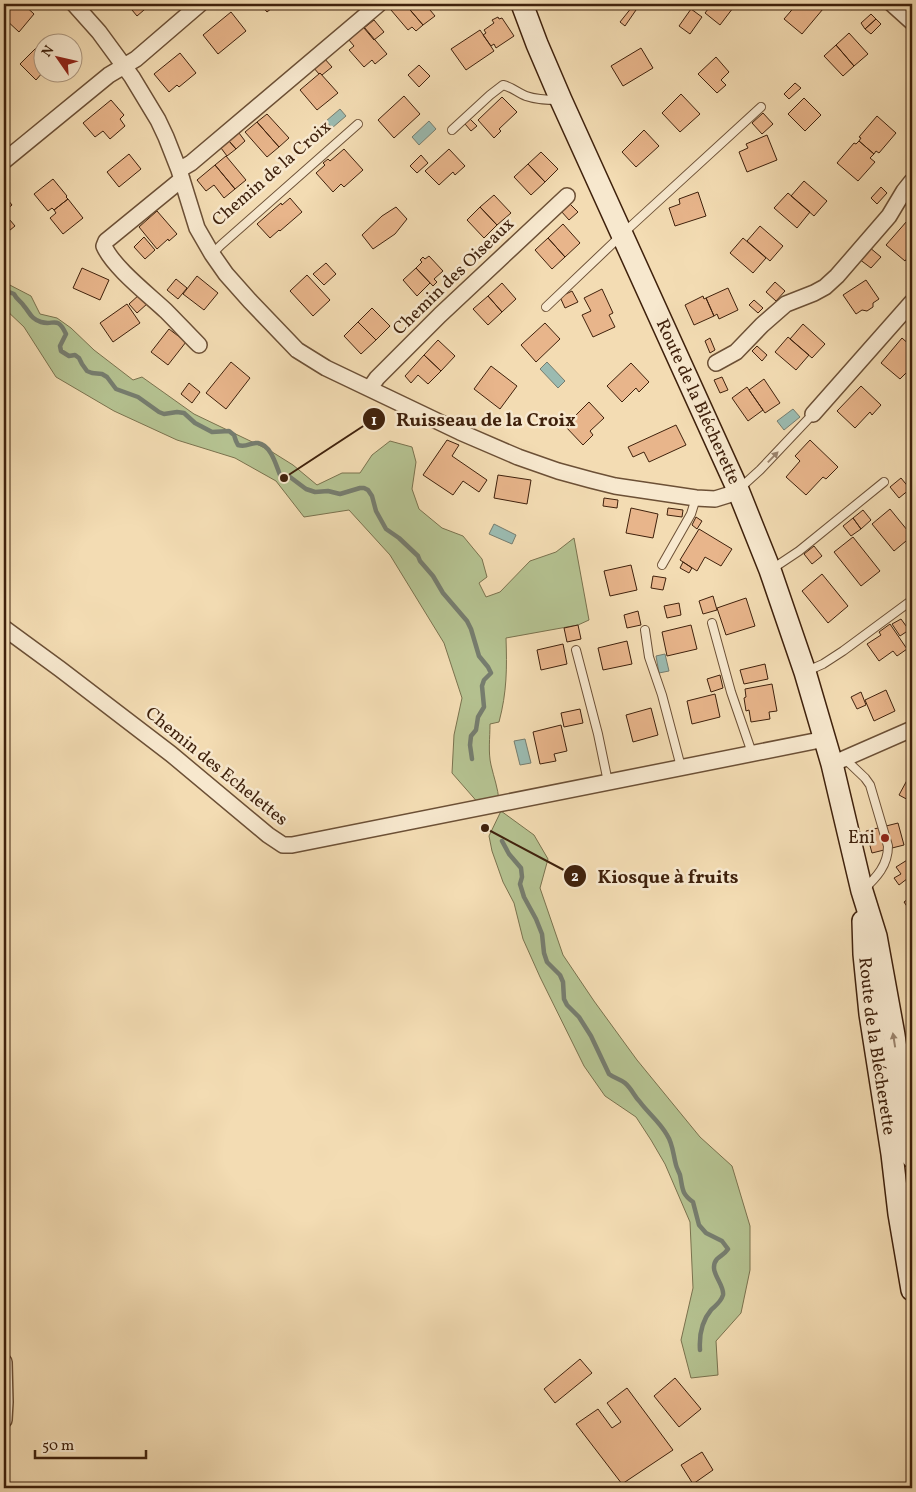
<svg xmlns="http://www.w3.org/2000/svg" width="916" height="1492" font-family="Vollkorn,serif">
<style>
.green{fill:#b5c291;stroke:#7a724e}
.water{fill:#9bbbb1;stroke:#767d6f}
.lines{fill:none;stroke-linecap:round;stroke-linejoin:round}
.stream{stroke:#767d6f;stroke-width:4.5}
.building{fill:#e8b58b;stroke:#3f210c}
.lane-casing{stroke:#6c5036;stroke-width:10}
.street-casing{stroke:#6c5036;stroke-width:18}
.secondary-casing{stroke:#3f210c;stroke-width:24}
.lane{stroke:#f7e8ce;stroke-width:8}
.street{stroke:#f7e8ce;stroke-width:15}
.secondary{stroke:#f7e8ce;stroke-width:21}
.oneway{fill:#9b846d}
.poi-dot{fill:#8f2418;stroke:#f7e8ce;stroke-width:2}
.labels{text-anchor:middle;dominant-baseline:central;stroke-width:5;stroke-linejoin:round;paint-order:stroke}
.street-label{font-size:18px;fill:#3f210c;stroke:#f7e8ce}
.poi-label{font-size:18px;fill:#3f210c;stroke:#f7e8ce;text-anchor:end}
.leader{fill:none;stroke:#3f210c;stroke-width:2}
.callout-dot{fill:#3f210c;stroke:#f7e8ce;stroke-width:2}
.mark-label{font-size:15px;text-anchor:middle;font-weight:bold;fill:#fff}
.callout-label{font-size:19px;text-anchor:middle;font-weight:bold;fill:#3f210c;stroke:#f7e8ce;stroke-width:5;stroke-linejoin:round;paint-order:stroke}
</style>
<rect width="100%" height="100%" fill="#f3dcb3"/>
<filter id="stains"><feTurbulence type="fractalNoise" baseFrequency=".004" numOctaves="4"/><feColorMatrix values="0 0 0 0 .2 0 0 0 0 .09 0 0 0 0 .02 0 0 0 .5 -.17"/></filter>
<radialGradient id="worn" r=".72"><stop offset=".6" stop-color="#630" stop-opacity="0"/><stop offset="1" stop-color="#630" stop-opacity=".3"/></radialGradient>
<!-- green -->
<path class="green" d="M4 282 31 296 40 314 57 318 71 328 94 350 133 380 142 377 194 414 269 450 293 465 317 485 342 473H360L372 455 390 441 412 447 416 462 412 489 419 509 442 528 463 536 482 559 487 577 479 583 486 597 500 592 530 561 556 552 574 538 589 620 578 625 506 638C507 668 507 692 499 722L490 724C490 738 488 752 491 765 494 778 498 788 499 801L480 805 452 773 454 735 462 698 444 643 390 555 349 510 304 517 276 481 235 458 177 440 114 411 56 377 24 327 4 308Z
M501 811 534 835 548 859 540 888 563 955 594 1001 637 1060 700 1137 732 1166 750 1226V1270L741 1313 716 1341 718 1375 691 1378 681 1340 693 1288 690 1222 665 1164 651 1140 636 1117 605 1096 584 1066 540 977 523 939 514 903 503 882 492 851 489 836Z"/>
<!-- water -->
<path class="water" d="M340 109 346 116 332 128 326 121Z
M429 121 436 129 419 145 412 137Z
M547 362 565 381 558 388 540 369Z
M793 409 800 417 784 430 777 421Z
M494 524 516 535 512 544 489 534Z
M665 654 669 671 659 673 656 656Z
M525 739 531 763 520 765 514 741Z"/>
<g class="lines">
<!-- stream -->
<path class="stream" d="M4 290 14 294C17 300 21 301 24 306 30 313 31 319 41 322 54 326 57 315 66 334L60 346 61 351 69 356 75 355 79 358 82 364 87 371 92 373 102 374 107 377 116 389 138 397 159 412 164 414 177 412 184 413 195 423 212 432 229 431 234 435 236 441 238 445C247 448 250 442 258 443 271 445 276 465 280 475L284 478 290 477 306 489 315 492 328 491 340 494 360 488H364L368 490 372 496 376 511 386 529 399 538 418 556 420 561 433 576 443 593 467 621 471 629 479 656 488 667 491 673 484 680 482 686 484 707 478 717 476 730 471 736 470 745 472 759
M502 841 509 854 521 868 522 877 520 884 524 897 536 919 542 934 544 953 547 962 560 975 563 982 564 999 567 1005 579 1017 591 1036 609 1074C614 1078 620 1079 625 1083 632 1089 634 1096 640 1102 648 1113 660 1122 667 1135 673 1144 673 1154 676 1165 677 1169 679 1172 680 1175 683 1189 681 1193 693 1202L699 1225 706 1233 722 1241 728 1249C724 1255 721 1255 717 1259 707 1271 725 1284 723 1295 721 1302 716 1305 711 1310 701 1322 699 1335 700 1350"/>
</g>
<!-- building -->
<path class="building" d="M4 4H23L34 14 19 32 4 18Z
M127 4H151L137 16Z
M260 4H277L267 12Z
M399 4H405L423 25 416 31 412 27 408 30 391 10Z
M405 4H425L435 16 423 25Z
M712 4H736L720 25 705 13Z
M797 4H817L823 9 802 34 784 19Z
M632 7 636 10 625 26 620 22Z
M691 9 702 17 690 34 679 26Z
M231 12 246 31 218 54 203 35Z
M871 14 876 19 865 29 861 23Z
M498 17 499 19 502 18 514 36 496 48 494 44 491 46 483 35 486 33 484 30 494 23 492 20Z
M876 19 881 24 871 34 865 29Z
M374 20 384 32 374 40 364 28Z
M364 27 387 54 375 64 372 60 364 67 349 50 354 46 349 40Z
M480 30 494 51 466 70 451 49Z
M849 33 868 54 854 66 836 45Z
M44 40 47 42H42L43 72 36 80 20 64Z
M836 45 854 66 843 76 824 56Z
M641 48 653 68 623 86 611 66Z
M72 52 80 59 72 66Z
M180 53 196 73 179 87 177 85 169 92 154 74Z
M716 57 729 72 721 80 726 85 717 93 698 74Z
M324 58 332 67 322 75 320 73 319 74 313 67Z
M419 65 430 76 419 87 408 75Z
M320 73 338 93 317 110 300 90Z
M795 83 801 88 789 99 784 94Z
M681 94 700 114 680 132 662 113Z
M404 96 420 114 394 138 378 120Z
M502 97 517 112 499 129 501 131 494 138 478 120Z
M804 98 821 115 805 131 788 114Z
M111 100 124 115 120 119 125 126 110 139 103 131 95 137 83 123Z
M763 113 773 124 762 134 752 123Z
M267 114 289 138 279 147 257 122Z
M877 116 896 133 879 153 876 151 874 154 859 141 861 138 859 137Z
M470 119 477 126 471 131 465 124Z
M257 122 279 147 267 157 245 132Z
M644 130 659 146 636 167 622 152Z
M239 133 245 141 236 149 229 141Z
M767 135 777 160 747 172 739 152 748 148 746 144Z
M229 141 236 149 227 156 221 148Z
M859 141 874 154 870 158 875 162 858 181 837 163 854 143 856 144Z
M344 149 363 170 344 187 341 184 333 192 316 173 325 165 323 163 328 159 330 161Z
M449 149 465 166 455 175 453 172 439 185 425 171Z
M541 152 558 169 545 182 528 164Z
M129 154 141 169 119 187 107 172Z
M421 155 428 163 417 173 410 166Z
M226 156 246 180 235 189 215 165Z
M528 164 545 182 531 195 514 177Z
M215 165 235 189 224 198 214 185 206 191 197 180Z
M53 179 67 196 66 197 68 199 54 210 52 208 48 211 34 194Z
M804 181 827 201 814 216 791 196Z
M881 187 887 193 877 204 871 198Z
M698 192 706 216 675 226 669 208 680 204 679 199Z
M788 193 810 212 797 228 774 208Z
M4 195 12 205 5 211 4 210Z
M494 195 511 213 497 225 480 207Z
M290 198 302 212 280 231 279 230 270 238 257 224 281 203 282 205Z
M68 199 83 218 63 234 50 218 56 213 54 210Z
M569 203 578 212 569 220 561 211Z
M396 207 407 219 395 234 373 249 362 235 382 216Z
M480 207 497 225 484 238 467 220Z
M157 211 177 234 169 241 168 239 157 249 139 227Z
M4 213 15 226 4 235Z
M907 221 912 226V252L905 261 886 245Z
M563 224 580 243 565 257 548 238Z
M760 226 783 246 770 261 747 241Z
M144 237 155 250 145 259 134 247Z
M548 238 565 257 552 269 535 250Z
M743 238 766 258 753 273 730 253Z
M869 247 881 257 871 268 859 259Z
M429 256 443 271 434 279 437 282 433 286 416 268 422 262 420 260 423 257 425 259Z
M326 263 336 274 324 285 313 274Z
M82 268 109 280 100 300 73 288Z
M416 268 430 283 417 296 403 280Z
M307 275 330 300 313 316 290 291Z
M197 276 218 293 204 310 183 294Z
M176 279 187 288 178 299 167 290Z
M866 280 879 299 873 303V307L867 311 862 310 856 314 843 295Z
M775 282 785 291 776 301 766 292Z
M502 283 516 299 502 312 488 296Z
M728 288 738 310 719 319 717 314 714 316 706 298Z
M602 289 613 313 609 315 615 327 593 337 582 315 591 311 584 298Z
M572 291 578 302 565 308 560 297Z
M140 294 148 303 137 313 129 304Z
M488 296 502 312 488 325 473 309Z
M703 296 704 299 706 298 714 316 694 325 685 305Z
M754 300 763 308 758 313 749 305Z
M127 304 140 323 113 342 100 323Z
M372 308 390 326 376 340 358 322Z
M358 322 376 340 361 354 344 336Z
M545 323 560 339 536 362 521 345Z
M803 324 825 344 812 358 790 339Z
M169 329 186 342 168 365 151 352Z
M788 337 809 355 796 370 775 352Z
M710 338 715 350 710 353 705 341Z
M902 338 912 347V370L909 374 907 372 900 379 881 363Z
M438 340 455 356 441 371 424 355Z
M757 346 767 355 762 361 752 351Z
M424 355 441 371 428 384 418 375 411 383 405 376Z
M231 362 250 378 226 409 206 393Z
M631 363 649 382 639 392 636 388 622 402 607 386Z
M491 366 517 386 500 409 474 389Z
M722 377 728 390 720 393 714 380Z
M764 379 780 403 765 413 749 390Z
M189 383 200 392 192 403 181 394Z
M861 386 881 405 872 415 870 412 855 428 837 411Z
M747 387 763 410 748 421 732 398Z
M589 402 604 418 590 431 593 435 583 445 565 426Z
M676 425 686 445 649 462 644 452 633 457 628 447Z
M447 440 459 445 452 456 487 480 479 492 463 481 453 495 423 475Z
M810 440 838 467 826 479 823 477 806 495 786 477 800 461 795 456Z
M498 475 531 480 527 504 494 498Z
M901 478 910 489 899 498 890 487Z
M604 498 618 500 617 508 603 506Z
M631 508 658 514 653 538 626 533Z
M668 508 683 510 682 517 667 515Z
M890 509 912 536 894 551 872 524Z
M863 510 871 520 861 529 853 518Z
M696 517 702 521 697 529 692 525Z
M853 518 861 529 851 536 843 526Z
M699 529 732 549 721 566 705 557 697 571 680 560Z
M853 537 880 571 861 586 834 552Z
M814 546 822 556 812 564 804 554Z
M683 562 692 568 689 573 680 568Z
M631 565 637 590 610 596 604 571Z
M822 574 848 606 828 623 802 591Z
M653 576 666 578 663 590 651 588Z
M713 596 717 610 703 614 699 601Z
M746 598 755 626 726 635 717 608Z
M679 603 681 615 667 618 664 606Z
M638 611 641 625 627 628 624 615Z
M901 619 909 630 900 636 892 624Z
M890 624 907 649 897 656 893 651 879 661 867 644 881 635 879 632Z
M578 625 581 639 567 642 564 628Z
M691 625 697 649 667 656 662 632Z
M627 641 632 664 603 670 598 648Z
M563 644 567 664 541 670 537 650Z
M765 664 768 679 744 684 740 670Z
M720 675 723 688 711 692 707 679Z
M772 684 777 711 769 712 770 719 751 722 749 710 746 711 744 698 746 697 745 689Z
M886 690 895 711 874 721 865 700Z
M861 692 866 705 857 709 851 697Z
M715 694 720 717 692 724 687 701Z
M651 708 658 735 633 742 626 715Z
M580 709 583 723 564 727 561 713Z
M561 725 567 751 554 754 556 761 540 764 533 732Z
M912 771V802L899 795Z
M486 823 489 831 483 833 481 825Z
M898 823 904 845 872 853 866 831Z
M912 857V875L899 885 894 878 901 874 896 867Z
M912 896V914L904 902Z
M580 1359 592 1373 555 1403 544 1389Z
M675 1378 701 1409 679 1427 654 1396Z
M627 1388 673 1450 622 1484 576 1424 598 1409 612 1428 621 1422 607 1403Z
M702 1452 713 1470 693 1484 681 1465Z"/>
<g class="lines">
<defs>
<path id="lane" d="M452 130 490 95 503 85C512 87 518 93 526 96 537 100 548 100 559 100
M212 254 221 245 358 124
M546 307 630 227 761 107
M739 489 760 470 813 414
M662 565 691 514 696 498
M772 569 799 551 884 482
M712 623 731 692 752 753
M645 630 649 657 662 695 681 767
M576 650 598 734 608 782
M807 671 823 664 843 651 912 600
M844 758 865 778 870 785 888 846C888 865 877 877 863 890"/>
<path id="street" d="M74 4 99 32 132 77 158 120 166 137 179 170 197 228 212 254 226 274 250 301 297 350 326 368 460 432 518 457 558 471 591 480 615 486 696 498 715 499 728 495 738 490
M892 4 912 22
M4 161 109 75 136 59 200 4
M179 170 191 163 379 4
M182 179 111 237 106 241 104 246C113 267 149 295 166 311 177 322 188 334 199 345
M716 363 736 352 762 325 786 304 814 293 825 287 837 276 889 216 904 191 912 181
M370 388 377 378 440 315 567 196
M813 414 912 302
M4 628 60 669 171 754 268 835 283 845H292L825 739
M832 764 912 729
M4 1362 5 1402 4 1420"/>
<g id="secondary">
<path id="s1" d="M522 4 537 44 561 100 738 490 770 570 805 672 832 764 862 891 876 936 894 1035 912 1157"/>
<path id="s2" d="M863 921 864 954 870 1014 892 1154 899 1214 912 1290"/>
</g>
</defs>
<!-- lane casing -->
<use href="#lane" class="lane-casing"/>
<!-- street casing -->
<use href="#street" class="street-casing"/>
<!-- secondary casing -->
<use href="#secondary" class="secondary-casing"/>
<!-- lane -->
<use href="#lane" class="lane"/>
<!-- street -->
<use href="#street" class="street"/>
<!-- secondary -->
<use href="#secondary" class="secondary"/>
</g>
<!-- one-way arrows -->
<defs><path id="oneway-solid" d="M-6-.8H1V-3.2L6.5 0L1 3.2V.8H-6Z" transform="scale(1.25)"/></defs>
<g class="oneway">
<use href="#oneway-solid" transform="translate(773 457) rotate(-46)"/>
<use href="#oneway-solid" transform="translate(894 1040) rotate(-99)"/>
</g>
<!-- markers -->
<circle class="poi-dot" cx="885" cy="838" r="5"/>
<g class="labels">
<!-- street labels -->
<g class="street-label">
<text transform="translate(272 174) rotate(-41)">Chemin de la Croix</text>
<text transform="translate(454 277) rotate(-44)">Chemin des Oiseaux</text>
<text stroke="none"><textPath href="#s1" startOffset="435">Route de la Blécherette</textPath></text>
<text transform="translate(216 767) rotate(39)">Chemin des Echelettes</text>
<text stroke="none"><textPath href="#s2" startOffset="126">Route de la Blécherette</textPath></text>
</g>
<!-- poi labels -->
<g class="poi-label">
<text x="875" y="838">Eni</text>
</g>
</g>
<!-- callouts -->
<path class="leader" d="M284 478L374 419M485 828L575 876"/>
<g class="callout-dot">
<circle cx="284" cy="478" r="5"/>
<circle cx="485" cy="828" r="5"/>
<circle cx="374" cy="419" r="12"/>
<circle cx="575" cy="876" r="12"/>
</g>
<g class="mark-label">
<text x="374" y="425">1</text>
<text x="575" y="881">2</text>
</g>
<g class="callout-label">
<text x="486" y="426">Ruisseau de la Croix</text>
<text x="668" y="883">Kiosque à fruits</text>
</g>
<!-- margin -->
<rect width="916" height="1492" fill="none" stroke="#f3dcb3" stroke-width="20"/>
<rect x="5" y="5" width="906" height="1482" fill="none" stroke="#3f210c" stroke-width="2.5"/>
<rect x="10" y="10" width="896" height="1472" fill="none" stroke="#3f210c"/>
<!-- north arrow -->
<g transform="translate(58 58) rotate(304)"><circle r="24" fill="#f7e8ce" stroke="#ad9880"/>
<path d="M0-4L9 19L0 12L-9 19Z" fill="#8f2418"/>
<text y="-8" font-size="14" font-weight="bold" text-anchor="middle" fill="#3f210c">N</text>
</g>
<!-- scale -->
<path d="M35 1450v8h111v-8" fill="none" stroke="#3f210c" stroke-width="2.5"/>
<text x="42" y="1450" font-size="15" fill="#3f210c" stroke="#f7e8ce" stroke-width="4" paint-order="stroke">50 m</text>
<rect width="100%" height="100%" filter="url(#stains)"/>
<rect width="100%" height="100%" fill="url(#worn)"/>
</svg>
